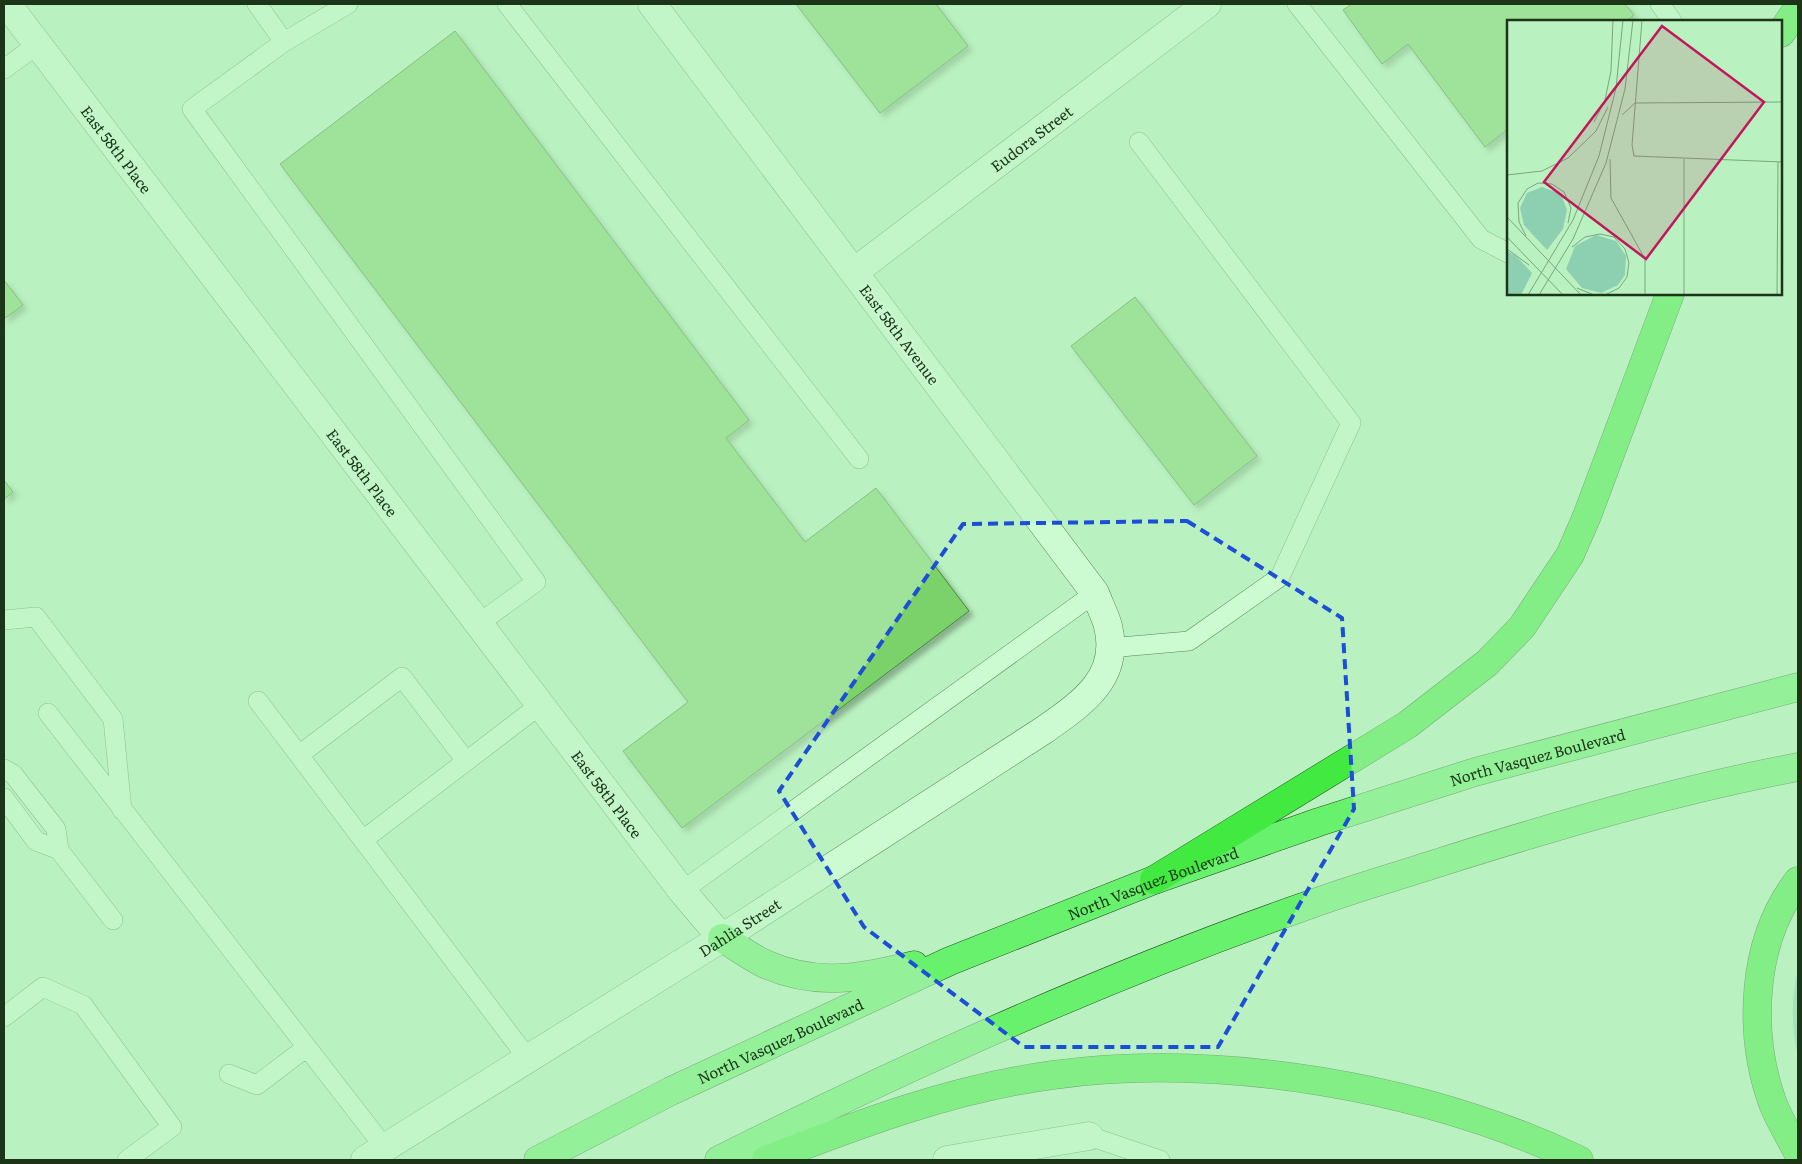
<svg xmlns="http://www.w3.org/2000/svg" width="1802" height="1164" font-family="Literata,serif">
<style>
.green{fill:#8dcfb1}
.building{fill:#7bd26b;stroke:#458937;filter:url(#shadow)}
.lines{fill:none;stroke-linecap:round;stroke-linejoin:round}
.service-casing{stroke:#558853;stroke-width:20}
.minor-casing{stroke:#558853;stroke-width:29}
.tertiary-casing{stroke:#558853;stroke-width:29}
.trunk-casing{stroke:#2d5528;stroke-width:29}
.motorway-casing{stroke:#2d5528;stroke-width:29}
.service{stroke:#ccfbd2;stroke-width:19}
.minor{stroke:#ccfbd2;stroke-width:28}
.tertiary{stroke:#ccfbd2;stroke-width:28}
.trunk{stroke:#67f16c;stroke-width:28}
.motorway{stroke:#42e940;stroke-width:28}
.marked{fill:none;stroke:#1d4ed8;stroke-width:4;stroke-dasharray:10 6;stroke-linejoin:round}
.labels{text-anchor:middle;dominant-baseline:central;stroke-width:5;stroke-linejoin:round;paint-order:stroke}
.street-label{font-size:15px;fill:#1c3519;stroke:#c9f8cf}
.inset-road{fill:none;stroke:#7aa67d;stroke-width:1}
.view{fill:#c2185b;fill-opacity:0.15;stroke:#c2185b;stroke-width:2.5}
.inset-edge{fill:none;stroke:#1c3519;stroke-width:2.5}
</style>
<defs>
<filter id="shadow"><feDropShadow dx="4.5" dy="4.5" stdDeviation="2.5" flood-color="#0004"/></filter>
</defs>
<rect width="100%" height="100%" fill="#b9f1c0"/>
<!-- green -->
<path class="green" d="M1798 970V1056C1791 1029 1791 997 1798 970Z"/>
<!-- building -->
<path class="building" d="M796 4H936L968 46 880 113Z
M1352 4H1625L1634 15 1626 21H1508V129L1485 147 1408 44 1382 64 1343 10Z
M455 31 749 420 726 438 805 542 876 488 969 611 682 828 623 751 688 702 280 164Z
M4 280 23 305 4 319Z
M1135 297 1257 456 1194 505 1071 346Z
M4 480 13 492 4 499Z"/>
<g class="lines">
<defs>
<path id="service" d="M257 4 284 42 348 4
M507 4 859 459
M1297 4 1481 239 1508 253
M1660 4 1672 21
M284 42 192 109 536 582 478 624
M4 69 38 44
M4 620 36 617 113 719 122 810
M1109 648 1189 641 1280 577 1351 423 1139 142
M258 701 529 1060
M48 713 385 1148
M299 755 402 677 466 761
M4 769 13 774 56 829 59 850 113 920
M4 798 36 841 59 850
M363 840 540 705
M682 891 1095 593
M4 1017 43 987 83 1005 172 1127 127 1160
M229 1074 257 1085 307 1047
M1089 1136 1160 1160"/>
<g id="minor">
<path id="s1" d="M7 4 682 891 722 938"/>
<path d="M947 1160 1089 1136"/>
</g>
<g id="tertiary">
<path id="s2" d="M854 272 1207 4"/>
<path id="s3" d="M365 1160 722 938 1044 730C1081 704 1121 678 1108 626 1105 615 1099 604 1095 593L652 4"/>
</g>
<g id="trunk">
<path d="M722 938C736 946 750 957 765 964 817 987 861 978 914 965"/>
<path id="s4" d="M538 1160 671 1091 950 961 1154 880 1319 822 1475 772 1798 687"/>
<path d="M719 1160C909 1065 1103 977 1303 907 1348 890 1395 877 1441 862 1558 825 1677 790 1798 767"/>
</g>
<path id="motorway" d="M1781 33 1798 8
M1154 880 1407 725 1487 663 1522 627 1570 555 1587 516 1670 294
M1798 881C1751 941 1748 1033 1772 1101 1778 1119 1790 1136 1798 1153
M766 1160C859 1124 954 1088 1053 1075 1221 1052 1426 1087 1579 1160"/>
</defs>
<!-- service casing -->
<use href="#service" class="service-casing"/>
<!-- minor casing -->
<use href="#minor" class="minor-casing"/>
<!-- tertiary casing -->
<use href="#tertiary" class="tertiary-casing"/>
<!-- trunk casing -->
<use href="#trunk" class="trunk-casing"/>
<!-- motorway casing -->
<use href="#motorway" class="motorway-casing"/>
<!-- service -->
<use href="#service" class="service"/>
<!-- minor -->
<use href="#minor" class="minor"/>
<!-- tertiary -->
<use href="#tertiary" class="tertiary"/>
<!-- trunk -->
<use href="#trunk" class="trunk"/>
<!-- motorway -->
<use href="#motorway" class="motorway"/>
</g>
<!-- marked area -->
<path d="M0 0H1802V1164H0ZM1187 521 1342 618 1354 809 1218 1047H1024L864 927 779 791 963 524Z" fill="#b9f1c0" fill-opacity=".55" fill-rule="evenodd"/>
<path class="marked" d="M1187 521 1342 618 1354 809 1218 1047H1024L864 927 779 791 963 524Z"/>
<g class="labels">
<!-- street labels -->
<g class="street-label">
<text stroke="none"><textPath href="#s2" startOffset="222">Eudora Street</textPath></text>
<text stroke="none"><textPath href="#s1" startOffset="182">East 58th Place</textPath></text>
<text transform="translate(900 334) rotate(53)">East 58th Avenue</text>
<text stroke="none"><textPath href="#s1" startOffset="588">East 58th Place</textPath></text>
<text stroke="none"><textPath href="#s4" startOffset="1080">North Vasquez Boulevard</textPath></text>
<text stroke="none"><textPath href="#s1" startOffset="992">East 58th Place</textPath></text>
<text stroke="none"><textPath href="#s4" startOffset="675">North Vasquez Boulevard</textPath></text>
<text stroke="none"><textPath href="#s3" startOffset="441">Dahlia Street</textPath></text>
<text stroke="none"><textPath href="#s4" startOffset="270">North Vasquez Boulevard</textPath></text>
</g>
</g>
<!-- overview -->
<g transform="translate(1507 20)">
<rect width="275" height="275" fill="#b9f1c0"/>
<path d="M35 167 54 174 60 190 56 209 40 230 17 205 13 188 20 173ZM89 215 109 221 119 236 118 255 111 265 94 273 75 268 59 249 68 226ZM0 231 9 236 25 253 14 275H0Z" fill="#8dcfb1"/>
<path class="inset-road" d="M135 0 125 125 127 136 275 142M128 83 275 82M115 95 128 83M87 102 98 80 104 51 106 0M103 139 104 178 138 239V275M177 139V275M0 155 35 151 61 138 89 111 101 87M0 197 74 275M19 216 12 202 11 183 20 169 31 163 45 164 57 172 64 188 61 203M0 217 56 275M65 227 78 217 93 214 107 217 118 229 122 243 120 257 112 268 98 275M0 229 22 245M70 268 87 275M21 275 66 200 92 136 109 68 116 0M32 275 66 219 99 143 118 69 126 0M270 275 271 142"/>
<path class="view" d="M155 6 257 82 139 239 37 162Z"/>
<rect width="275" height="275" class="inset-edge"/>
</g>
<!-- border -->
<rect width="1802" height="1164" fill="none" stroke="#1c3519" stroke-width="10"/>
</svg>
